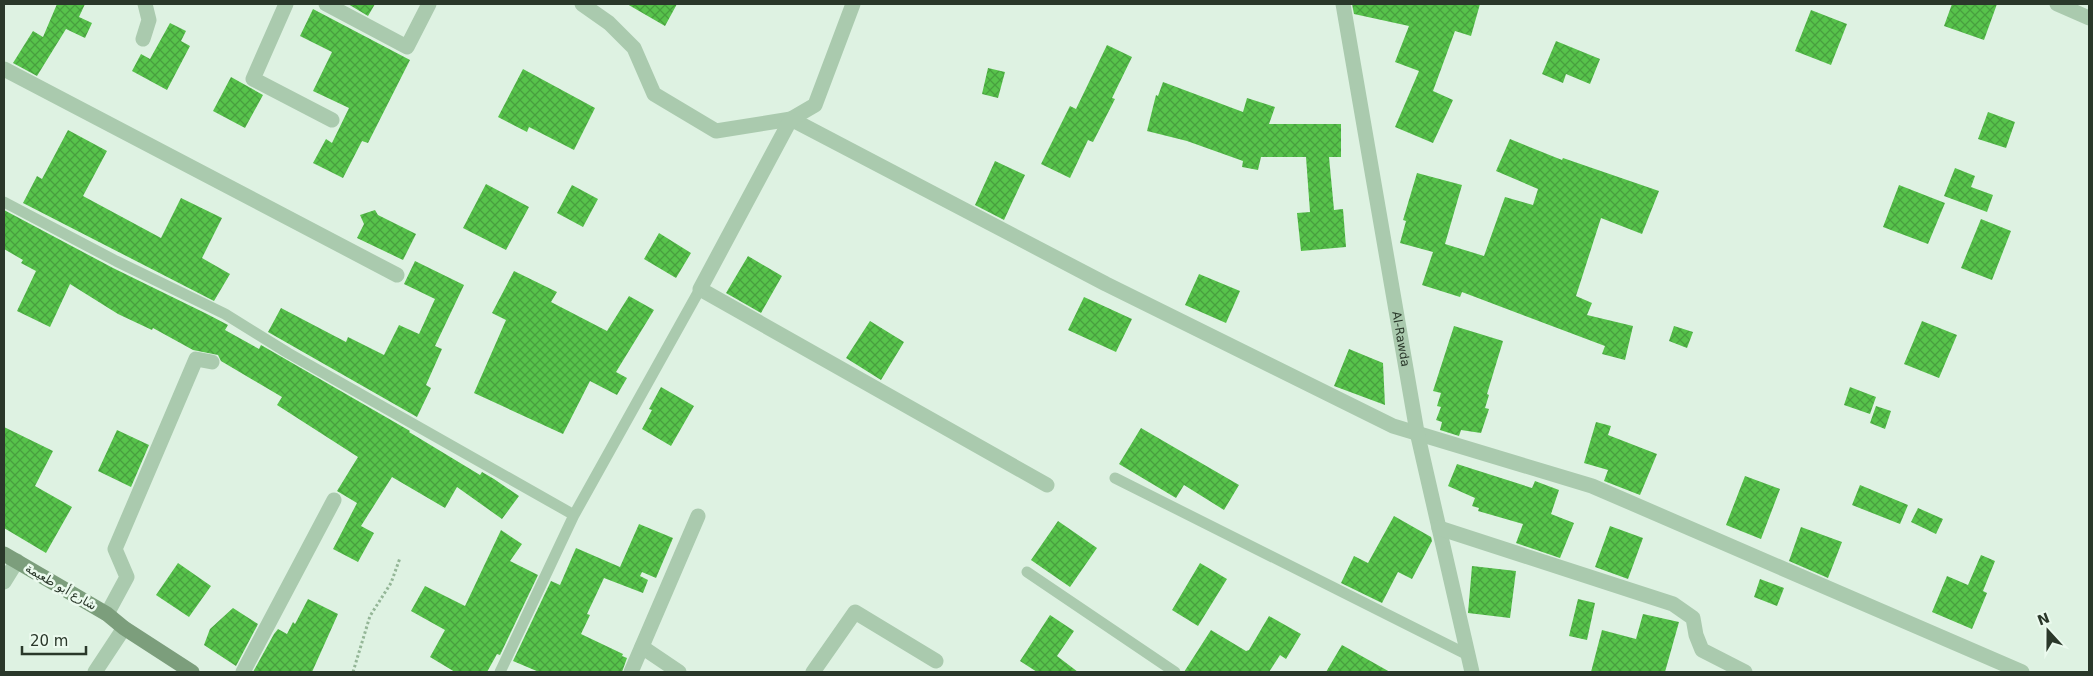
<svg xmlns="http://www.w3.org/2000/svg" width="2093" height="676" font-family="'DejaVu Sans',Cairo,sans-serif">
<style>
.building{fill:url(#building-cross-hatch)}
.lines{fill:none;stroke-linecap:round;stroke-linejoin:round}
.path{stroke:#94b697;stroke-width:3;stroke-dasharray:2.5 2.5;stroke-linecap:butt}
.lane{stroke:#aacaae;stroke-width:11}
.street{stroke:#aacaae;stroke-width:15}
.secondary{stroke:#7c9e7c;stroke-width:15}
.labels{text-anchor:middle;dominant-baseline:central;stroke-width:5;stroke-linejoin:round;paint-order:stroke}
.street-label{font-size:12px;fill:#2a382a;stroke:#ebfaee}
</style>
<defs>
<pattern id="building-cross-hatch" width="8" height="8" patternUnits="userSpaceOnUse" patternTransform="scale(1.25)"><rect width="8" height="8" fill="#57c34b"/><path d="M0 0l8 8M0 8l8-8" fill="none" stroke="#489f3f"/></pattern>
</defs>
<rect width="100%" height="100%" fill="#def2e2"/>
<!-- building -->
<path class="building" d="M57 4H85L79 17 92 23 85 38 66 29 37 76 13 63 33 31 43 37Z
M348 4H375L368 16Z
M627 4H677L665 26Z
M1352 4H1480L1471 36 1455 31 1433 91 1453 100 1433 143 1395 127 1419 71 1395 62 1409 26 1354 14Z
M1952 4H1997L1984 40 1944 26Z
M313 9 410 60 368 143 362 141 343 178 313 163 326 139 332 143 349 108 313 91 332 52 300 36Z
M1811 10 1847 24 1831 65 1795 51Z
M170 23 186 31 181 41 190 46 167 90 132 71 141 54 150 59Z
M1556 41 1600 59 1590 84 1566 74 1563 83 1542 74Z
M1107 45 1132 57 1112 98 1115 99 1093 142 1088 140 1070 178 1041 164 1070 106 1076 109Z
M988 68 1005 72 998 98 982 94Z
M523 69 595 108 574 150 529 127 527 132 498 117Z
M231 77 263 95 245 128 213 111Z
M1163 82 1243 112 1247 98 1275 107 1269 124H1341V157H1329L1334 210 1343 209 1346 247 1301 251 1297 213 1310 212 1306 157H1261L1258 170 1242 167 1243 161 1187 141 1147 131 1156 95 1158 96Z
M1988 112 2015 122 2006 148 1978 139Z
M68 130 107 151 83 196 161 238 181 198 222 218 202 258 230 274 214 301 23 203 37 176 42 179Z
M1510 139 1562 160 1563 158 1659 191 1642 234 1601 218 1576 296 1592 303 1587 315 1633 326 1625 360 1602 354 1605 346 1462 292 1460 297 1422 285 1433 252 1400 243 1406 221 1403 220 1417 173 1462 185 1445 244 1484 256 1505 197 1533 205 1538 189 1496 171Z
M995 161 1025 175 1004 220 975 205Z
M1955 168 1975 176 1971 187 1993 195 1987 212 1944 196Z
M486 184 529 207 506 250 463 228Z
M572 185 598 199 583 227 557 213Z
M1899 185 1945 203 1928 244 1883 227Z
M4 210 113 268 207 314 228 325 225 330 259 349 261 345 410 431 409 432 480 475 482 472 494 479 519 496 502 519 457 487 445 508 392 477 361 526 374 533 358 562 333 549 357 503 337 491 358 457 277 405 282 397 221 361 218 355 193 350 153 328 152 330 118 314 70 284 50 327 17 311 36 271 21 263 23 260 4 249Z
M375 210 378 215 416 234 403 260 357 238 364 224 360 215Z
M1981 219 2011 231 1992 280 1961 268Z
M659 233 691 253 676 278 644 259Z
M748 256 782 276 761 313 726 293Z
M415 261 464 285 435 346 442 349 426 385 431 388 417 417 268 332 281 308 346 342 348 337 384 355 399 325 419 334 435 299 404 284Z
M514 271 557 292 551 302 607 331 629 296 654 310 616 372 627 378 617 395 590 381 563 434 474 393 506 320 492 313Z
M1199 274 1240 291 1226 323 1185 305Z
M1084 297 1132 319 1116 352 1068 330Z
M870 321 904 342 881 380 846 358Z
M1922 321 1957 335 1939 378 1904 364Z
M1454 326 1503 341 1487 394 1489 395 1485 408 1489 409 1481 433 1461 430 1459 436 1440 430 1442 422 1436 420 1441 407 1437 406 1441 393 1433 391Z
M1674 326 1693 332 1687 348 1669 341Z
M1349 349 1383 363 1385 405 1334 386Z
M661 387 694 406 671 446 642 429 652 410 649 409Z
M1850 387 1876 397 1870 414 1844 405Z
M1876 406 1891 411 1885 429 1870 423Z
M1596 422 1611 426 1608 435 1657 454 1640 495 1604 481 1608 470 1584 463Z
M4 427 53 451 35 486 72 507 46 553 4 528Z
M1141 428 1239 485 1224 510 1184 485 1176 498 1119 464Z
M117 430 149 445 131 487 98 471Z
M1457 464 1532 488 1535 481 1559 490 1551 514 1574 523 1560 558 1516 543 1523 524 1478 511 1479 508 1472 506 1475 498 1448 486Z
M1745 476 1780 489 1761 539 1726 525Z
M1860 485 1908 505 1900 524 1852 505Z
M1918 508 1943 519 1936 534 1911 522Z
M1394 516 1431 537 1432 541 1412 579 1398 572 1382 603 1341 583 1354 556 1368 563Z
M1058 521 1097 548 1070 587 1031 560Z
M639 524 673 538 656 578 642 572 640 576 648 580 643 593 604 578 587 614 590 615 581 634 623 654 622 656 627 658 622 672H539L513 661 551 581 560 585 576 548 620 567Z
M1610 526 1643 538 1628 579 1595 567Z
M1801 527 1842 542 1828 578 1789 561Z
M501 530 522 544 510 561 538 575 500 655 497 654 487 672H455L430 657 445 630 411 611 425 586 465 606Z
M1981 555 1995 561 1983 591 1987 593 1972 629 1932 612 1947 576 1968 585Z
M178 563 211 586 189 617 156 595Z
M1200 563 1227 579 1198 626 1172 610Z
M1472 566 1516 571 1510 618 1468 613Z
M1760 579 1784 588 1777 606 1754 597Z
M308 599 338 614 312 672H253L274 634 278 629 287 634 293 622 295 624Z
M1578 599 1595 603 1587 640 1569 636Z
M233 608 258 624 236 666 204 645 210 629Z
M1643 614 1679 622 1665 672H1591L1602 630 1636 639Z
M1050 615 1074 631 1057 656 1078 672H1037L1020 661Z
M1269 616 1301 634 1286 659 1280 655 1269 672H1184L1211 630 1246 651 1249 650Z
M1342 645 1390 672H1326Z"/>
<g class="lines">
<!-- path -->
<path class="path" d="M353 672 370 616 391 583 400 558"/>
<!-- lane -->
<path class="lane" d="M4 202 116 261 225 314 288 353 574 515
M1115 478 1468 655
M1027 572 1175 672
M500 672 574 515 700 289"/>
<!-- street -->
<g class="street">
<path d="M286 4 253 79 332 120"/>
<path d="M326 4 407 47 429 4"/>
<path d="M582 4 609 23 634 48 654 94 716 131 791 119 1106 284 1393 426 1592 486 2022 672"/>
<path d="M853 4 815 105 791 119 700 289 1047 485"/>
<path id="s1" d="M1343 4 1417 432 1472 672"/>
<path d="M2057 4 2089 18"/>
<path d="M143 39 149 20 145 4"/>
<path d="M4 69 397 275"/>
<path d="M1439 528 1673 604 1693 618 1696 635 1702 650 1745 672"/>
<path d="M4 582 17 561"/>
<path d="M107 614 127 577 115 549 196 359 212 362"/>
<path d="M642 647 679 672"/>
<path d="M95 672 124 628"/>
<path d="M243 672 334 500"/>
<path d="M631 672 698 516"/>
<path d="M813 672 855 612 936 661"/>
</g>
<!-- secondary -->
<path class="secondary" d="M4 554 107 614 124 628 192 672"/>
</g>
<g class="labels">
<!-- street labels -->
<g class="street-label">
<text stroke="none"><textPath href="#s1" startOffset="340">Al-Rawda</textPath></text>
<text transform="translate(61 587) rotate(30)">شارع أبو طعيمة</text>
</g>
</g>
<!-- border -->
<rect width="2093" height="676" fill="none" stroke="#2a382a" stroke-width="10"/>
<!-- north arrow -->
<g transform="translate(2048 631) rotate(339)" stroke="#ebfaee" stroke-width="4" paint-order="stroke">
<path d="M0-4L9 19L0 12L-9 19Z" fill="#2a382a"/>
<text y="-8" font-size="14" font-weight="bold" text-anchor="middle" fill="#2a382a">N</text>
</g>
<!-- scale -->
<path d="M22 646v8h64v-8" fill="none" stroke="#2a382a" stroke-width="2.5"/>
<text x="30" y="646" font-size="15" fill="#2a382a" stroke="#ebfaee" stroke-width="4" paint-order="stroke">20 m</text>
</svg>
